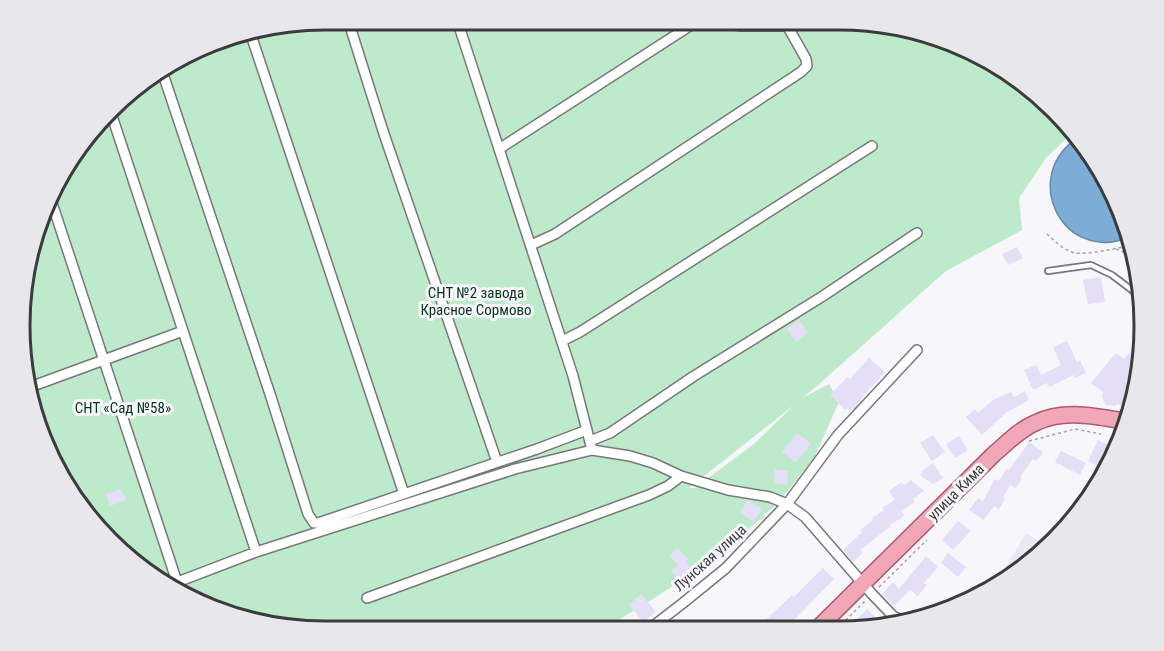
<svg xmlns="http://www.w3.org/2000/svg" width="1164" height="651" font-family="'Roboto Condensed',sans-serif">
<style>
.built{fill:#ebe8f5}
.green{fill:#bdeaca;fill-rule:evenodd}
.water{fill:#7badd7;stroke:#688ba9;stroke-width:1.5}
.building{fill:#e4dff7}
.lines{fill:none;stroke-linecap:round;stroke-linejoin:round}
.lane-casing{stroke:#78777c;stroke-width:8}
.street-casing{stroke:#78777c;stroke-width:12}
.primary-casing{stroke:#ac5c6d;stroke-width:18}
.path{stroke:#a3a3a6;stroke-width:1.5;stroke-dasharray:3 3;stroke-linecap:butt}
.lane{stroke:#fff;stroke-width:4.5}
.street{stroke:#fff;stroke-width:9}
.primary{stroke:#f2a7b6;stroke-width:15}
.labels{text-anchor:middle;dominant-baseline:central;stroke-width:6;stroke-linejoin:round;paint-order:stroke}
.park-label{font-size:15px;fill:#07341b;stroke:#f7f6fb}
.street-label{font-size:15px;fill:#3c3c3e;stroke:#f7f6fb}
.rim{fill:none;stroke:#3c3c3e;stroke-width:3}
</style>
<rect width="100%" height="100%" fill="#f7f6fb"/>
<!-- built -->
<path class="built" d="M1026 533 1049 547 1008 580 994 587Z"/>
<!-- green -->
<path class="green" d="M326 20H858L937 36 992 61 1073 132 1046 158 1019 198 1022 230 946 271 818 385 802 398 829 384 839 402 814 458 777 504 764 515V518L758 521 715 558 653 599 602 630 306 631 246 621 172 590 95 527 43 442 20 345 30 246 71 155 139 83 227 36ZM794 405 755 443 695 488H689Z"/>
<!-- water -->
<path class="water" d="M1079 137 1081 140 1130 237C1063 265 1018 176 1079 137Z"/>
<!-- building -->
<path class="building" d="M1017 247 1023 258 1008 265 1002 254Z
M1101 277 1105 302 1088 304 1083 280Z
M799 320 808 333 796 342 787 329Z
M1067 341 1077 362 1080 360 1086 373 1075 378 1074 375 1049 387 1047 383 1033 390 1024 370 1036 365 1041 375 1061 365 1053 347Z
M1136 345 1141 349 1142 366 1133 392 1121 406 1118 404 1115 406 1106 405 1102 397 1103 392 1091 383 1115 354H1118L1124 359Z
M869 358 885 372 865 394 854 408 850 411 847 408 845 410 830 395 847 377 850 379Z
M1025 391 1029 400 1007 412 982 435 966 417 975 409 978 413 993 400 1011 392 1014 397Z
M797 433 811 444 796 463 782 452Z
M933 435 945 452 932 461 920 443Z
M959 436 968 450 955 458 946 444Z
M1098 440 1114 448 1106 470 1088 461Z
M1029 442 1043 452 1036 461 1033 459 1020 477 1022 478 1016 488 1010 485 1003 498 1005 499 999 509 994 506 984 520 969 510 978 498 983 501 995 479 999 481 1007 468 1009 470Z
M1061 451 1086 463 1080 475 1055 462Z
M933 463 943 478 933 484 920 475 923 472 922 471Z
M775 469 788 471 787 485 773 483Z
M911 480 924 491 913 499 915 502 901 511 904 516 890 525 891 526 860 550 863 553 853 562 843 550 862 532 860 530 873 520 872 518 884 510 882 508 895 500 889 491 902 482 904 485Z
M121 489 126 500 110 506 106 494Z
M748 500 762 509 753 522 740 512Z
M958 521 971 531 953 550 942 540Z
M678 548 688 559 686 561 698 574 685 586 671 571 678 565 669 556Z
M948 553 966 567 958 577 941 563Z
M926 556 938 567 924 583 927 585 918 596 910 590 894 606 882 594 893 582 899 589Z
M823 568 834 579 796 618 784 629H756L792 595 794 597Z
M641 594 656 612 643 622 629 605Z
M867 609 882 624 878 629H848Z"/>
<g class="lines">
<defs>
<path id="lane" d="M1048 271 1091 265 1112 275 1137 294"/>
<path id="street" d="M348 20 384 134 497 462
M457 20 573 376 592 450
M702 20 741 26H788
M250 32 404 494
M941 38 1006 73
M162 71 270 394 308 514 314 523H318L537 449 587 430
M111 113 256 552
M499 149 699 20
M51 200 177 582
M531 245 555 234 801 72 807 66 806 59 784 20
M562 341 580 332 872 146
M30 387 183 331
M590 441 610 433 694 376 823 296 917 233
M167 586 256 552 515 469 592 450 630 456 653 463 681 476 728 490 770 497 787 504 805 517 872 594 893 616 906 622
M367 598 649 495 668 486 681 476
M648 630 683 603 726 568 787 504 838 435 917 350"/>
<path id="primary" d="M817 629 994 454C1007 443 1019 430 1035 423 1063 409 1094 416 1123 421"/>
</defs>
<!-- lane casing -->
<use href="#lane" class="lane-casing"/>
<!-- street casing -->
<use href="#street" class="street-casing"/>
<!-- primary casing -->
<use href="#primary" class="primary-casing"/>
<!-- path -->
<path class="path" d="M1047 234C1055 241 1063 250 1075 253 1084 255 1123 248 1133 244
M1116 249 1135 257
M1029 441 1075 429 1101 434
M879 587 927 540
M837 629 865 601"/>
<!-- lane -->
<use href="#lane" class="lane"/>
<!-- street -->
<use href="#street" class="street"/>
<!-- primary -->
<use href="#primary" class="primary"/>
</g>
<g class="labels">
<!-- park labels -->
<g class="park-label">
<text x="476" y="293">СНТ №2 завода<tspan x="476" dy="17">Красное Сормово</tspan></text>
<text x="123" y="408">СНТ «Сад №58»</text>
</g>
<!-- street labels -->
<g class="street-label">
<text transform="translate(956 492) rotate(-45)">улица Кима</text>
<text transform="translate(710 558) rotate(-42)">Лунская улица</text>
</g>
</g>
<!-- crop -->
<path d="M0 0H1164V651H0ZM325 30H839A295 295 0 0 1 1134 325V326A295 295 0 0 1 839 621H325A295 295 0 0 1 30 326V325A295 295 0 0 1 325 30Z" fill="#e8e7ec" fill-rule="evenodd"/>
<path class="rim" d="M325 30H839A295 295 0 0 1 1134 325V326A295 295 0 0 1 839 621H325A295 295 0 0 1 30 326V325A295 295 0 0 1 325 30Z"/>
</svg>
